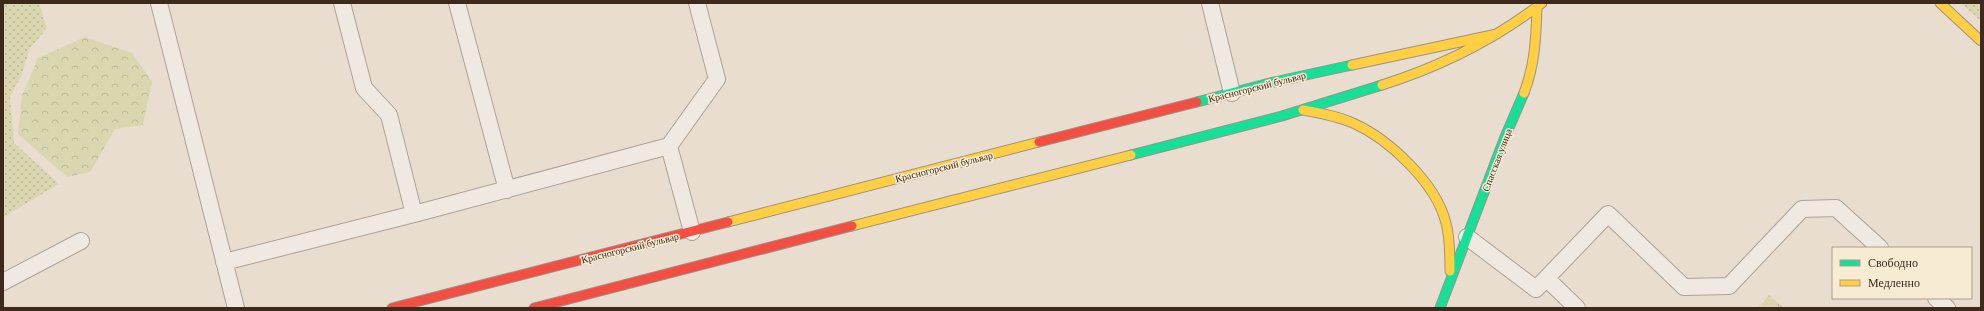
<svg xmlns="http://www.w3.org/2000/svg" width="1984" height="311" font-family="'Times New Roman',serif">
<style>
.grass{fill:url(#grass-dots)}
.forest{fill:url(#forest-crowns)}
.park{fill:url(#park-tufts)}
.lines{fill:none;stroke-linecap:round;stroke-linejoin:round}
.lane-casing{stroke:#ada297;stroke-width:18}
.fast-casing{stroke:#9d9286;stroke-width:11}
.slow-casing{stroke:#9d9286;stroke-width:11}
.jam-casing{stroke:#9d9286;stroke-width:11}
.lane{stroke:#efe9e1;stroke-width:16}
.fast{stroke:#16e098;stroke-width:9}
.slow{stroke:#ffcf43;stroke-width:9}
.jam{stroke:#f24e42;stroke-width:9}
.labels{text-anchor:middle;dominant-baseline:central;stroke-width:3;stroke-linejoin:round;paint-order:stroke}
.street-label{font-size:10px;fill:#3d2a1d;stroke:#f8ebd4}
</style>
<defs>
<pattern id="grass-dots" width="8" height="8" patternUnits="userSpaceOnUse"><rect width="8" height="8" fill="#dad6af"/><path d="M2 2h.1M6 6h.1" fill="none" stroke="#bcb896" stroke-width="1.8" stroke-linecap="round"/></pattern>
<pattern id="forest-crowns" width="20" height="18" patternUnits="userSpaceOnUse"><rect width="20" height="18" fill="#dad6af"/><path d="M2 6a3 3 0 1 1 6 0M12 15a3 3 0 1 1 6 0" fill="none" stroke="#bcb896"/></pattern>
<pattern id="park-tufts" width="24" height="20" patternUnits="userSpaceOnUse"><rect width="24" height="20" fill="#dad6af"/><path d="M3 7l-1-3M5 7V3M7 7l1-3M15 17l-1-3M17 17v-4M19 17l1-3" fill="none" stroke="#bcb896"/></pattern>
</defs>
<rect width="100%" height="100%" fill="#e8ddce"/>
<!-- grass -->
<path class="grass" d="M3 3H39L47 28 30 48 21 76 10 97 14 143 59 184 3 217Z
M1961 3H1981V21Z"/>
<!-- forest -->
<path class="forest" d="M85 37 132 53 152 82 143 125 115 129 90 172 67 177 18 134 22 96 38 58Z"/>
<!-- park -->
<path class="park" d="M1769 295 1784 308H1758Z"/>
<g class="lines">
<defs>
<path id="lane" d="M159 3 236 308
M457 3 507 190
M1210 3 1232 93
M669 146 717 79 697 3
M414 214 669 146 692 232
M1467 237 1536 289 1608 214 1684 287 1729 286 1802 209 1836 208 1880 248
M224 262 414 214 389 115 364 88 342 3
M1547 279 1577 308
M3 282 81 241
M1936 298 1947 308"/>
<path id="fast" d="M1197 102 1274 82 1352 65
M1131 155 1282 116 1382 85
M1440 308 1505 137 1524 93"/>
<path id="slow" d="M1940 3 1981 41
M1352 65 1497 34
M1382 85C1439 67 1494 40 1542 3
M1524 93C1535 65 1536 37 1537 8
M1303 110C1320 113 1337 116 1353 123 1389 139 1436 183 1446 223 1450 238 1450 255 1450 271
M728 222 1039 142
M852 226 1131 155"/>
<path id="jam" d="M1039 142 1197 102
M392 308 728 222
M534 308 852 226"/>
</defs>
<!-- lane casing -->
<use href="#lane" class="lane-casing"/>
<!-- fast casing -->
<use href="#fast" class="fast-casing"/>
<!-- slow casing -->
<use href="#slow" class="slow-casing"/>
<!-- jam casing -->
<use href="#jam" class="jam-casing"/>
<!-- lane -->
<use href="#lane" class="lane"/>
<!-- fast -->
<use href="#fast" class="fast"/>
<!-- slow -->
<use href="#slow" class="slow"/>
<!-- jam -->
<use href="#jam" class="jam"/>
</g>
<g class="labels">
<!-- street labels -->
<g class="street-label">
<text transform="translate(1257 87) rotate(-14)">Красногорский бульвар</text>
<text transform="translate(1497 160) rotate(-69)">Спасская улица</text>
<text transform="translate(944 167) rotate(-14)">Красногорский бульвар</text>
<text transform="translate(630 248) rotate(-14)">Красногорский бульвар</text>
</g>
</g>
<!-- border -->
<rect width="1984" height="311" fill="none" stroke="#3d2a1d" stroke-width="8"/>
<!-- legend -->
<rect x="1832" y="247" width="140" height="52" fill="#f8ebd4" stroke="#ad9e8b"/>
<rect x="1840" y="260" width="20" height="6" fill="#16e098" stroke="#ad9e8b"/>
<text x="1868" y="267" font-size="12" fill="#3d2a1d">Свободно</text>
<rect x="1840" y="280" width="20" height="6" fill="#ffcf43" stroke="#ad9e8b"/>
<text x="1868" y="287" font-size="12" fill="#3d2a1d">Медленно</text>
</svg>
